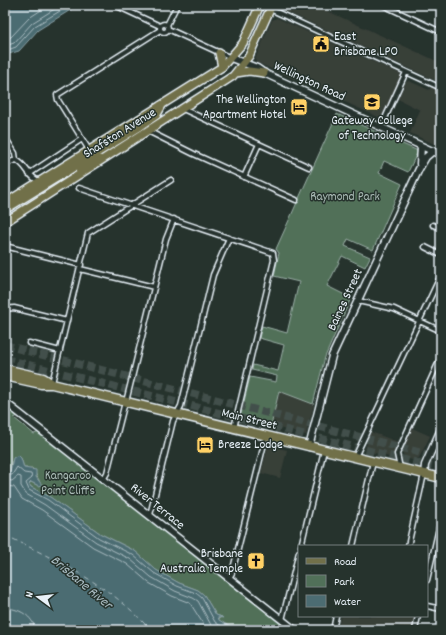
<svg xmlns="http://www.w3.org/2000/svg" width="446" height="635" font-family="Dekko,sans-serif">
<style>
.built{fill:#393f39}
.green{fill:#517059;stroke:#9cb0a8}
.water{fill:#4c6c72;stroke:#8aa1a8}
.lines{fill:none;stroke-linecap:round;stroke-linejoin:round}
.shore{stroke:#aabcc2;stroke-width:1}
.ferry{stroke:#aabcc2;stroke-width:1;stroke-dasharray:5 4;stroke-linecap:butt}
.highway-tunnel{stroke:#43504b;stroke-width:8;stroke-dasharray:8 4;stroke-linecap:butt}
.street-casing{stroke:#e8f1f8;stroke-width:7}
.secondary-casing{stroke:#e8f1f8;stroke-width:9}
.primary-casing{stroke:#e8f1f8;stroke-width:10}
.highway-casing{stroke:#e8f1f8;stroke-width:11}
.street{stroke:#26332d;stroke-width:4}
.secondary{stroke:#26332d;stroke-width:6}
.primary{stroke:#71704a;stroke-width:7}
.highway{stroke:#71704a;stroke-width:8}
.labels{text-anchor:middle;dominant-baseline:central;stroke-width:3;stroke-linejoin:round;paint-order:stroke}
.poi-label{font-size:13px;fill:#e8f1f8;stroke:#26332d;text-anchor:start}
.street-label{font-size:13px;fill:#e8f1f8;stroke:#26332d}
.park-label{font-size:13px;fill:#acbdb8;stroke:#26332d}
.water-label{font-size:14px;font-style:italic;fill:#aabcc2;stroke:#26332d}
</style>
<rect width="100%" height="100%" fill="#26332d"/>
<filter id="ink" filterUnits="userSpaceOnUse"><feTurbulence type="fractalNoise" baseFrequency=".025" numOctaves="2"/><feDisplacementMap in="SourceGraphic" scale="8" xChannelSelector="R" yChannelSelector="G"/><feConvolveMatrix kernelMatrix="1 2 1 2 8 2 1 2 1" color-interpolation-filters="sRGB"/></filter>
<g filter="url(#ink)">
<!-- built -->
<path class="built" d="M278 5H324L323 9 441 63V83L283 10 279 8Z
M277 18 403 75 383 119 256 62 255 59 272 20Z
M409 81 429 90 431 87 441 92V147L410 133 420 110 398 99 406 82Z
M279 391 314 405 306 435 271 426Z
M412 428 430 436 419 458 413 460 405 458 402 452Z
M371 432 398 442 393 456 390 457 367 451 365 449Z
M268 446 287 450 280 478 261 473Z
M341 616H416L412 630 396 626 395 630H337Z"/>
<!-- green -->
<path class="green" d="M337 114 418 151 408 172 384 161 379 173 402 184 373 250 348 239 345 246 370 257 365 267 342 256 327 286 351 298 325 357 313 404 279 391 271 426 240 418 250 377 276 382 277 376 252 370 253 365 278 371 284 345 259 338 262 326 287 333 299 282 274 276 279 253 276 249Z
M6 409 18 416 14 418 34 434 39 432 288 630C266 630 234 635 218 619L222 617 216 615 204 595 198 590 179 583 156 570 135 551 101 534 50 497 31 487 29 484 31 482 39 486V480L32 468H24L21 458 12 461 10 472 5 470Z"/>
<!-- water -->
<path class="water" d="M5 5H76L72 9 38 30 19 51 5 55Z
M18 455 21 458 24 468 36 470V477L42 485 39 486 31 482 29 484 31 487 50 497 101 534 135 551 156 570 179 583 198 590 204 595 216 615 222 617 223 618 218 617 219 620 235 630H23L5 622V470L10 472 13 458Z"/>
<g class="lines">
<!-- shore -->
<path class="shore" d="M5 39 11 37 29 18 49 5
M5 46 14 43 32 23 61 5
M5 51 16 47 35 26 70 5
M5 474 12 475 17 467 24 473 31 474 32 478 26 483 29 490 48 500 99 538 133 555 154 573 177 586 196 593 202 598 215 622 226 630
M5 480 12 481 18 476 21 477V486L26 494 45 505 96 542 130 559 151 577 175 591 193 598 198 601 211 625 217 630
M5 486 14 487 22 499 42 510 93 547 127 564 149 583 172 596 190 603 207 630
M5 608C18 608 34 616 35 630"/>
<!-- ferry -->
<path class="ferry" d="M5 535C55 560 114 586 150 630"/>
<!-- highway-tunnel -->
<path class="highway-tunnel" d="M5 345 441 458
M5 359 441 469"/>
<defs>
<path id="street" d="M115 5 160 26
M383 5 441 32
M270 9 441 88
M160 28a4 4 0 1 1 8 0a4 4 0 1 1-8 0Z
M167 25 177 5
M168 29 231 58
M183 109 309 167
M381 127 406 72
M148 131 194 154 296 200
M5 137 15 153 16 160
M89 150 58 100 57 95 160 30
M16 160C26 164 28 177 39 181
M5 164 16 160
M29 174 82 139
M244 177 259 144
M79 188 273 253 274 260 234 428
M433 225 441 228
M5 246 81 265
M425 247 441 255
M80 269 154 287
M358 301 394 309 441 331
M5 309 14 308 67 321
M29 343 60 351
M52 383 88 233 171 180
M126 402 166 239 174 219
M355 457 441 275
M400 468 397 454 441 357
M104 478 107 473 125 402
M150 515 173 421 181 406 213 275 229 238
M301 546 324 450
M353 546 373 462
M408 546 424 474
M229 578 232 573 266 436
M427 580 441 519
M427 606 441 609
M282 620 299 552
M333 630 336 616
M415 630 418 616"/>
<path id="secondary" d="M231 58 257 68 264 73 441 155
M420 164 421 146
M5 402 295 630
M309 447 332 356 419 169 426 157 433 151
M424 474 425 465 441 429"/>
<path id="primary" d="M219 53 222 67
M236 73 249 71 264 73
M5 203 222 67 243 43 260 5
M5 222 233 76 249 56 272 5"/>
<path id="highway" d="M79 169 100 160
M5 209 140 126 156 115 161 106
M5 369 43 378 51 383
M5 376 41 384H52L441 478"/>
</defs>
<!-- street casing -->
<use href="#street" class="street-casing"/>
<!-- secondary casing -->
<use href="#secondary" class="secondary-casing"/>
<!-- primary casing -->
<use href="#primary" class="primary-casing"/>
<!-- highway casing -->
<use href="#highway" class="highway-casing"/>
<!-- street -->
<use href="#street" class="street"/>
<!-- secondary -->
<use href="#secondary" class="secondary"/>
<!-- primary -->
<use href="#primary" class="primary"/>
<!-- highway -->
<use href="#highway" class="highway"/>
</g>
</g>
<!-- icons -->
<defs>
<symbol id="civic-square" viewBox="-11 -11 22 22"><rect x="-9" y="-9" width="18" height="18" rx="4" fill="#ffd166" stroke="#26332d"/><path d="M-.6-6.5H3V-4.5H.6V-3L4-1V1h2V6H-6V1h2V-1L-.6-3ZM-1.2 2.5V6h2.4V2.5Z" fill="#111"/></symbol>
<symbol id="university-square" viewBox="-11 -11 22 22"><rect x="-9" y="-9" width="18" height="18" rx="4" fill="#ffd166" stroke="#26332d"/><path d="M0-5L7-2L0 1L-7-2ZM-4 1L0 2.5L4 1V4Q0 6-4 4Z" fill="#111"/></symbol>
<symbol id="hotel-square" viewBox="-11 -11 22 22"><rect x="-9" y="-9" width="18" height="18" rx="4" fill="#ffd166" stroke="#26332d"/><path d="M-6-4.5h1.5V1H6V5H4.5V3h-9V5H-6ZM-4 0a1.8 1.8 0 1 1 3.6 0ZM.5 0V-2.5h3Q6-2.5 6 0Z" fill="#111"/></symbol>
<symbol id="church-square" viewBox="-11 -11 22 22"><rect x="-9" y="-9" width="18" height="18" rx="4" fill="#ffd166" stroke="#26332d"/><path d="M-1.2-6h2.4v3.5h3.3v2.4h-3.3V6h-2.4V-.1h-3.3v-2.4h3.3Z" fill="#111"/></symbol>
</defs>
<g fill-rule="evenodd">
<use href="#civic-square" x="311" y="34" width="20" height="20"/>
<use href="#university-square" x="362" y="92" width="20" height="20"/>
<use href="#hotel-square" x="289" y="97" width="20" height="20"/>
<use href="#hotel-square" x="195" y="435" width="20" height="20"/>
<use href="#church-square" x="246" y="551" width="20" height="20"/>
</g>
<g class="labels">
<!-- poi labels -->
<g class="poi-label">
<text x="334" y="37">East<tspan x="334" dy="15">Brisbane LPO</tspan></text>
<text x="286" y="100" text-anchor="end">The Wellington<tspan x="286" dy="15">Apartment Hotel</tspan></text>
<text x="372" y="121" text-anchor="middle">Gateway College<tspan x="372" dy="15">of Technology</tspan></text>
<text x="218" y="445">Breeze Lodge</text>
<text x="243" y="554" text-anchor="end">Brisbane<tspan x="243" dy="15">Australia Temple</tspan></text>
</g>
<!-- street labels -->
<g class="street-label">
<text transform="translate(309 82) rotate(25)">Wellington Road</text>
<text transform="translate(120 134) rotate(-32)">Shafston Avenue</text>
<text transform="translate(346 300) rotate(-65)">Baines Street</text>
<text transform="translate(249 420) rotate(14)">Main Street</text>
<text transform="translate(157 507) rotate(39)">River Terrace</text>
</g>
<!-- park labels -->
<g class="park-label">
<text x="345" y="197">Raymond Park</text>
<text x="68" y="476">Kangaroo<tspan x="68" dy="15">Point Cliffs</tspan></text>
</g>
<!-- water labels -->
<g class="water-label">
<text transform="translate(81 583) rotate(40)">Brisbane River</text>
</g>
</g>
<!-- margin -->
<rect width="446" height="635" fill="none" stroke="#26332d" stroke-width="20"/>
<rect x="10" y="10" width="426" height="615" fill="none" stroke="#e8f1f8" stroke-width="1.5" filter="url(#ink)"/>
<!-- legend -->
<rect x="298" y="545" width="130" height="72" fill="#26332d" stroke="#747f7e"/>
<rect x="306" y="558" width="20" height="6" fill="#71704a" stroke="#747f7e"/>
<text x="334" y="565" font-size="12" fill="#e8f1f8">Road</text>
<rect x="306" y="575" width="20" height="12" fill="#517059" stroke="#747f7e"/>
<text x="334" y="585" font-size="12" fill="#e8f1f8">Park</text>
<rect x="306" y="595" width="20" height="12" fill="#4c6c72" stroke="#747f7e"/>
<text x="334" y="605" font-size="12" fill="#e8f1f8">Water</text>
<!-- north arrow -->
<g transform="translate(38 597) rotate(285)" stroke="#26332d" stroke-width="3" paint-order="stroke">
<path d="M0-3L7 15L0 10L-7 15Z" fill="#e8f1f8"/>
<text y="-6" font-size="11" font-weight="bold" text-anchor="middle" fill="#e8f1f8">N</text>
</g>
</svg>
